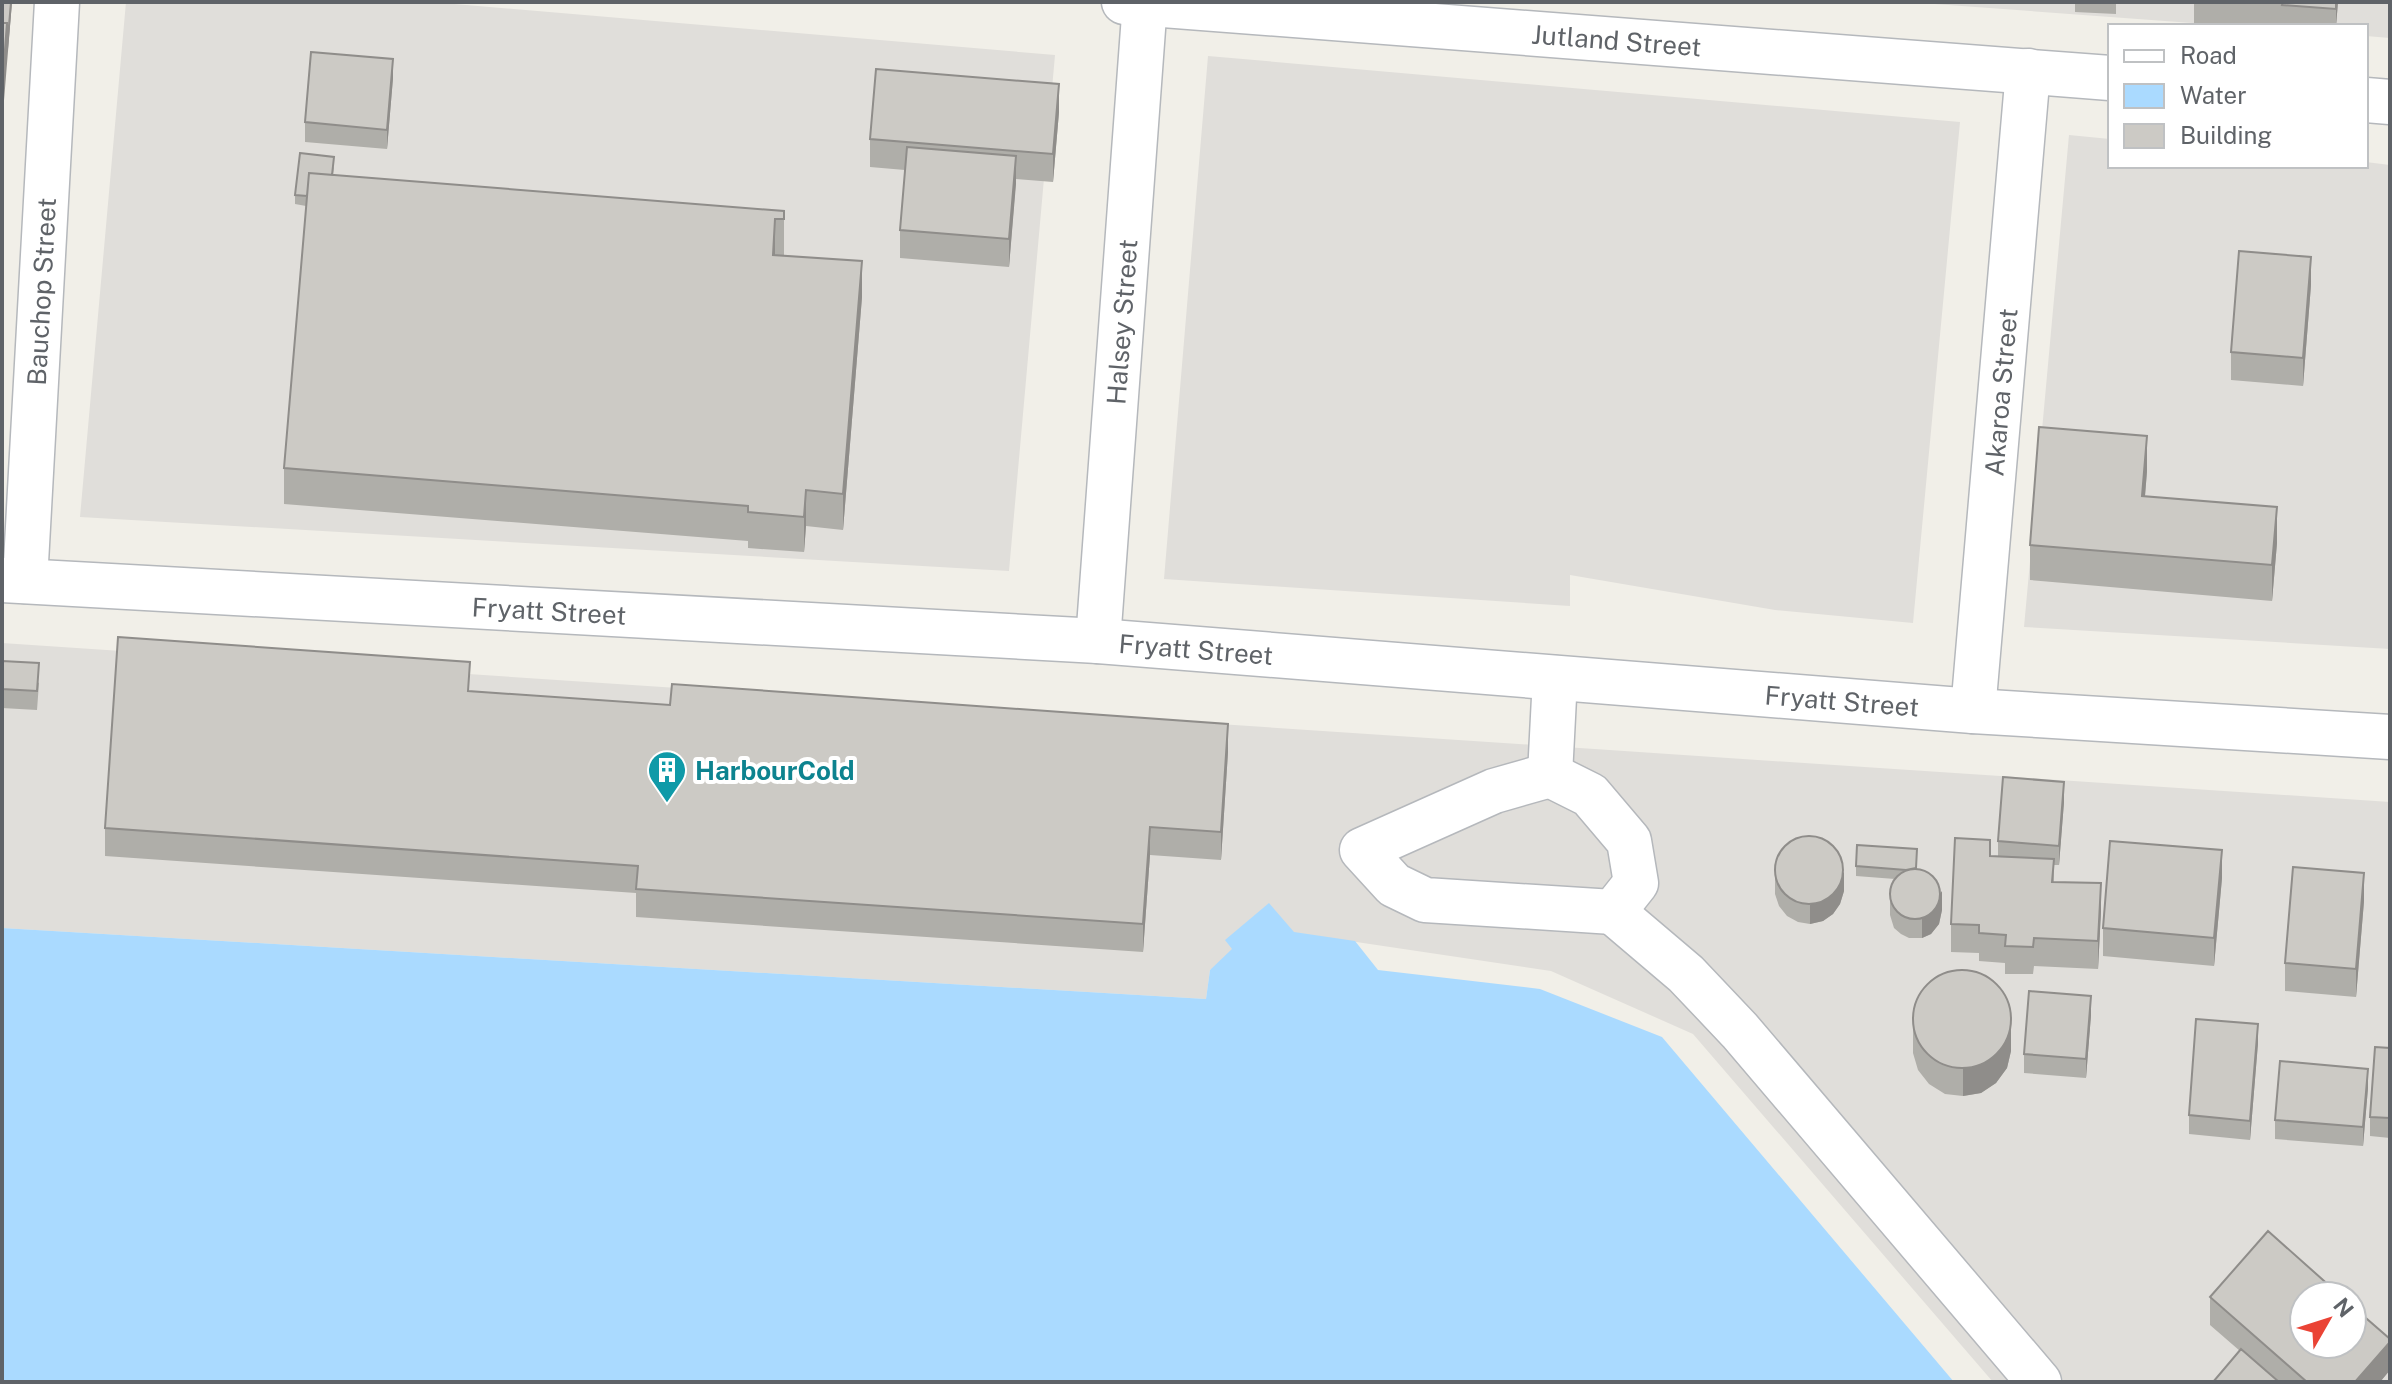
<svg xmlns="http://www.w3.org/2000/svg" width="2392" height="1384" font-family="'Public Sans',sans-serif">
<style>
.industrial{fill:#e0deda;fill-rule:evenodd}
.water{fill:#aadaff}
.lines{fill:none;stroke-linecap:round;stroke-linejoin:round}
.minor-casing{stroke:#b5b8bc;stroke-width:47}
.minor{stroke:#fff;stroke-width:44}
.wall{fill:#afaea9}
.shaded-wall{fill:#8f8d8a}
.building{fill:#cccac5;stroke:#8f8d8a;stroke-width:2}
.labels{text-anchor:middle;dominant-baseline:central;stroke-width:8;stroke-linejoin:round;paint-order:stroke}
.street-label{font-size:26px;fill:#5f6368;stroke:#fff}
.culture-label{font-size:26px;font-weight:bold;fill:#0d838f;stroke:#fff;text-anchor:start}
</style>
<rect width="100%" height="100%" fill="#f1efe8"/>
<!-- industrial -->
<path class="industrial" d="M126 2H431L1055 55 1009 571 80 517Z
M1907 2H2390V38L2366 36V26H2233Z
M1208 56 1960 122 1913 623 1775 610 1570 575V606L1164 579Z
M2069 135 2110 139V166H2366V162L2390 165V649L2024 627Z
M2 643 2390 802V1382H1993L1693 1034 1551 971 1296 933 1210 970 1206 999 2 928ZM2304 1296H2352V1344H2304Z"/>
<!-- water -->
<path class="water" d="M1269 903 1294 932 1355 941 1378 970 1540 989 1662 1037 1954 1382H2V928L1206 999 1210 970 1232 949 1225 940Z"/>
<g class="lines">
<defs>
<g id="minor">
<path id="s1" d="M1124 2 2110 78"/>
<path d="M2366 100 2390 102"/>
<path id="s2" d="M2 580 1098 641 1973 711 2390 737"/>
<path id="s3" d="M25 581 57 2"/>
<path id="s4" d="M1098 641 1145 2"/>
<path id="s5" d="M1973 711 2028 71"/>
<path d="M1550 775 1590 795 1629 841 1636 883 1613 912 1425 900 1394 885 1362 850 1494 791Z"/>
<path d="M1550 775 1555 678"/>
<path d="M1613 912 1686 974 1740 1031 2039 1382"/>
</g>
</defs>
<!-- minor casing -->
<use href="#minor" class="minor-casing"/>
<!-- minor -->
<use href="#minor" class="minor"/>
</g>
<!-- wall -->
<path class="wall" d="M2075 2H2116V14L2075 12Z
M2194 2H2338L2336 26 2283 24 2282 26H2216L2194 24Z
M393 78 387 149 305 142V122Z
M1059 112 1053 182 1016 179 1009 267 900 258V230L905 170 870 167V139Z
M334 167 333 175 784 211V255H775L862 297 843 530 806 526 804 552 748 548V541L284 504V468L306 206 295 204V195Z
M2311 285 2303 386 2231 380V352Z
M2147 471 2145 496 2277 543 2272 601 2030 580V545Z
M2 661 39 683 37 710 2 708Z
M470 691 1228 752 1221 860 1150 855 1143 952 636 917V893L105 856V828Z
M2064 802 2059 865H2054V882L2101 911 2098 969 2034 966 2033 974H2005V963L1979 961V953L1951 952V924L1990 856H1998V841Z
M1775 862 1844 891 1840 904 1833 914 1823 921 1810 924 1798 922 1787 916 1779 906 1775 894Z
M1856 866 1917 868 1942 910 1939 924 1931 934 1922 938H1909L1901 934 1894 928 1890 915V887L1895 879 1856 876Z
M2222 878 2214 966 2103 956V928Z
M2364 901 2356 997 2285 991V963Z
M2091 1015 2086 1078 2024 1073V1054Z
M1913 1025 2011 1051 2007 1068 1996 1083 1981 1093 1963 1096 1945 1094 1929 1084 1918 1070 1913 1053Z
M2258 1043 2250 1140 2189 1134V1115Z
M2390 1048V1138L2370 1136V1117Z
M2368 1088 2363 1146 2275 1139V1120Z
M2210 1297 2390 1339V1370L2380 1382H2213L2240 1351 2210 1325Z"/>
<!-- shaded-wall -->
<path class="shaded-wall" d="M11 2H12L2 125V89L7 23Z
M2336 2H2338L2336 26Z
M393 59V78L387 149V130Z
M1059 84V112L1053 182V154Z
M1016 156V184L1009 267V239Z
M775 219V254L773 291V255Z
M2311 257V285L2303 386V358Z
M862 261V297L843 530V494Z
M2147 436V471L2142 532V496Z
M806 490V526L804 552V517Z
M2277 507V543L2272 601V565Z
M1228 724V752L1221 860V832Z
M2064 782V802L2059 865V846Z
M1150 827V855L1143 952V924Z
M2222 850V878L2214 966V938Z
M1844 872V891L1840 904 1833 914 1823 921 1810 924V905Z
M2364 873V901L2356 997V969Z
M2101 883V911L2098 969V941Z
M1942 891V910L1939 924 1931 934 1922 938V919Z
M2091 996V1015L2086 1078V1059Z
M2011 1023V1051L2007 1068 1996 1083 1981 1093 1963 1096V1068Z
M2258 1024V1043L2250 1140V1121Z
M2368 1069V1088L2363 1146V1127Z
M2390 1342V1370L2380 1382H2355Z"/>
<!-- building -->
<path class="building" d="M2 2H11L7 49V23H2Z
M2283 2H2336V9L2282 5Z
M2 23H7L2 89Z
M311 52 393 59 387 130 305 122Z
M876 69 1059 84 1053 154 870 139Z
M907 147 1016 156 1009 239 900 230Z
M300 153 334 157 332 175 309 173 307 196 295 195Z
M309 173 784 211V219H775L773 255 862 261 843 494 806 490 804 517 748 512V506L284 468Z
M2239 251 2311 257 2303 358 2231 352Z
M2039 427 2147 436 2142 496 2277 507 2272 565 2030 545Z
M118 637 470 662 468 691 670 705 672 684 1228 724 1221 832 1150 827 1143 924 636 889 638 866 105 828Z
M2 661 39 663 37 691 2 689Z
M2003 777 2064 782 2059 846 1998 841Z
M1775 870a34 34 0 1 1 68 0a34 34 0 1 1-68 0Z
M1955 838 1990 840V856L2054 859 2052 882 2101 883 2098 941 2034 938 2033 947 2005 946 2006 935 1979 933V925L1951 924Z
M2110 841 2222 850 2214 938 2103 928Z
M1857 845 1917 849 1916 868 1906 870 1856 866Z
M2293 867 2364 873 2356 969 2285 963Z
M1890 894a25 25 0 1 1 50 0a25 25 0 1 1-50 0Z
M1913 1019a49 49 0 1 1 98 0a49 49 0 1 1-98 0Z
M2029 991 2091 996 2086 1059 2024 1054Z
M2196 1019 2258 1024 2250 1121 2189 1115Z
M2375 1047 2390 1048V1118L2370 1117Z
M2280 1061 2368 1069 2363 1127 2275 1120Z
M2268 1231 2341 1296H2304V1344H2352V1306L2390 1339V1342L2355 1382H2307L2210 1297Z
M2241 1349 2279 1382H2213Z"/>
<!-- icons -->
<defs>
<symbol id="building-pin" viewBox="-11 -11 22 30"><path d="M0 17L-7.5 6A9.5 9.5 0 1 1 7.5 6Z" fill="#0f9aa8" stroke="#fff"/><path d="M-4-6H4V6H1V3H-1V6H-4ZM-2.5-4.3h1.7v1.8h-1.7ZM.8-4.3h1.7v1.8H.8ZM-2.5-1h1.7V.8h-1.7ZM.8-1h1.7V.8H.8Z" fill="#fff"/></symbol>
</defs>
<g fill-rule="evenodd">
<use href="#building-pin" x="645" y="748" width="44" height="60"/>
</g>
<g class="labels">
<!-- street labels -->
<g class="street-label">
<text stroke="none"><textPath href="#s1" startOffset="494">Jutland Street</textPath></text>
<text stroke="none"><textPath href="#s3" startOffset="290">Bauchop Street</textPath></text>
<text stroke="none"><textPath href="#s4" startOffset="320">Halsey Street</textPath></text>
<text stroke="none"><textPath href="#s5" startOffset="320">Akaroa Street</textPath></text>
<text stroke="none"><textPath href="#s2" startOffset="548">Fryatt Street</textPath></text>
<text stroke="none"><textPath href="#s2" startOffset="1196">Fryatt Street</textPath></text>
<text stroke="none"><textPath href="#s2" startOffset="1844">Fryatt Street</textPath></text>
</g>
<!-- culture labels -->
<g class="culture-label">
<text x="695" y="770">HarbourCold</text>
</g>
</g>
<!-- border -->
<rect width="2392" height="1384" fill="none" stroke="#5f6368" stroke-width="8"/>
<!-- legend -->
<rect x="2108" y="24" width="260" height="144" fill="#ffffff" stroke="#bfc1c3" stroke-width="2"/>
<rect x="2124" y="50" width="40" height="12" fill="#ffffff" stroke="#bfc1c3" stroke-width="2"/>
<text x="2180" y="64" font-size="24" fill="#5f6368">Road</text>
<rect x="2124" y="84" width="40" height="24" fill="#aadaff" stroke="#bfc1c3" stroke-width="2"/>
<text x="2180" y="104" font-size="24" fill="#5f6368">Water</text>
<rect x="2124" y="124" width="40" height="24" fill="#cccac5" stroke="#bfc1c3" stroke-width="2"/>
<text x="2180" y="144" font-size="24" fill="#5f6368">Building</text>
<!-- north arrow -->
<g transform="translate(2328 1320) rotate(51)"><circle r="38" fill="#ffffff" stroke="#bfc1c3" stroke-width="2"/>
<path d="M0-6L14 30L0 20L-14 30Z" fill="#ea4335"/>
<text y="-12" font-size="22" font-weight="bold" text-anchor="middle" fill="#5f6368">N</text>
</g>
</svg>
